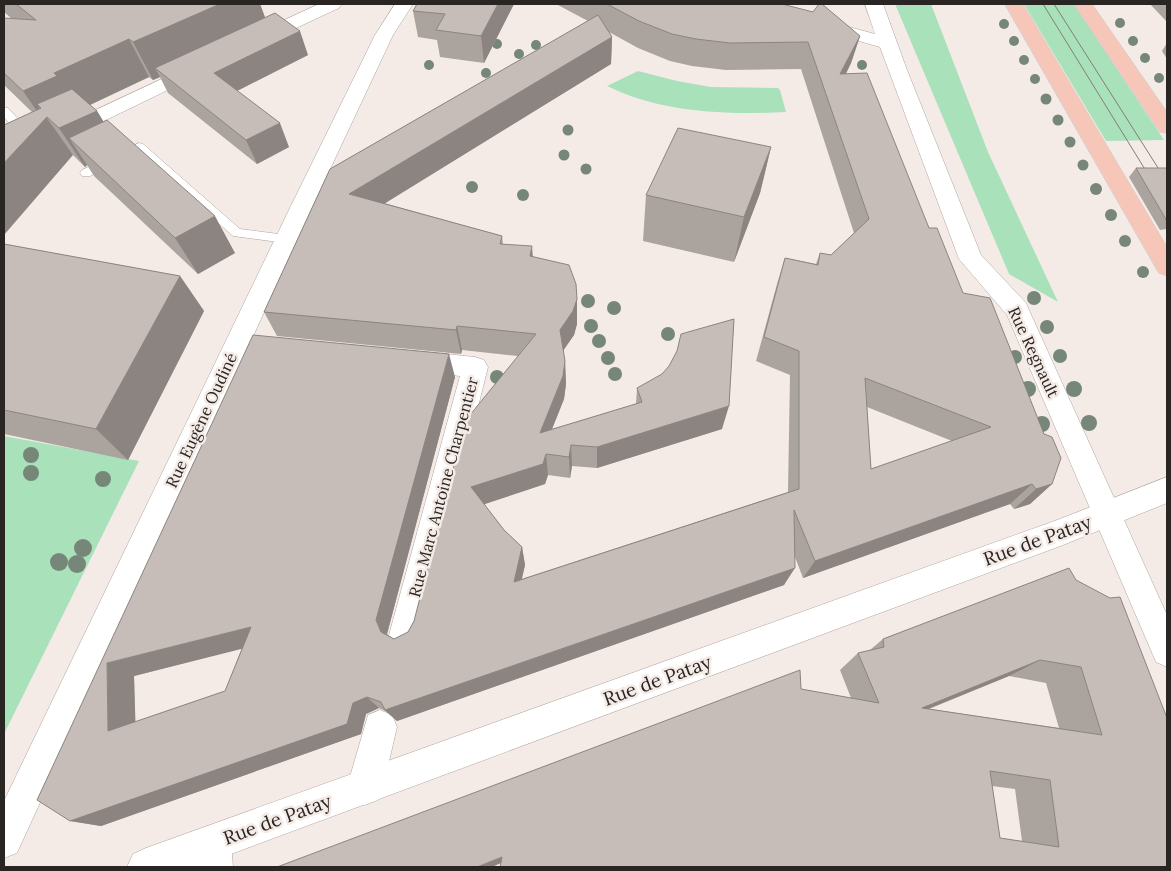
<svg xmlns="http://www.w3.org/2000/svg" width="1171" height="871" font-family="Lora,serif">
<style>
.green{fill:#a9e1bb}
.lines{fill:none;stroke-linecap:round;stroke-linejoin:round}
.lane-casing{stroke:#aea4a0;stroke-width:1}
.street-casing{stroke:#aea4a0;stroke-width:1}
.secondary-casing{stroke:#aea4a0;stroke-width:1}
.primary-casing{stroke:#cccbca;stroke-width:1}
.lane{fill:#fff;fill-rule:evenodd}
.street{fill:#fff;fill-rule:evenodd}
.secondary{fill:#fff;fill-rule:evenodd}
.primary{fill:#f6c6b9;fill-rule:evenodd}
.tram{stroke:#847d7a;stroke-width:1}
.tree{fill:#768779}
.wall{fill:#aaa39e;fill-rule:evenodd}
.shaded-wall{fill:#8b8481}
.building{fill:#c6bdb8;stroke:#8b8481;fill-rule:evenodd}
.labels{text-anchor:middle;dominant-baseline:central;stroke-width:5;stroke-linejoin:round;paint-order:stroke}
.street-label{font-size:16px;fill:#292523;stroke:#f5ebe6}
.near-street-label{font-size:19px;fill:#292523;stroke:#f5ebe6}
</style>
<rect width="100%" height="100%" fill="#f5ebe6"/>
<!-- green -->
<path class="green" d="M895 4H931L988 152 1058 302 1009 274Z
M1024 4H1074L1164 140 1106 141Z
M638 71 677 81 711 87 778 88 780 90 786 112C727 115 662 113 607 86Z
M4 436 139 461 4 734Z"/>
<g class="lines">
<defs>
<path id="lane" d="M4 107 8 108 30 132 32 135 30 138H22L4 117Z
M139 143 143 144 240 229 286 235 290 236 292 239 290 242 286 243 233 236 138 152 90 176H82L80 173 82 170Z"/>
<path id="street" d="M319 4H342L339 8 264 43 258 45 252 43 249 39 252 35Z
M395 4H413L393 35 309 214 17 853 4 858V801L287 214 375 35Z
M865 4H883L907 70 981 255 1026 303 1029 310 1167 615V667L1156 662 1007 315 959 259 880 47 817 29 814 25 817 21 823 20 875 34Z
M196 63 203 65 206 69 203 73 11 166 4 168V153Z
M415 351 475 357 484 360 488 367 421 635 416 646 405 651 394 646 389 635 460 376 415 371 406 368 402 361 406 354Z
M380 710 392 715 397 727 383 787 378 800 365 805 352 800 347 787 368 715Z
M213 825 226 830 231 843 233 867H195V843L200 830Z"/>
<path id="secondary" d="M1167 477V503L1063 545 196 867H127L133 854 146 848 1060 519Z"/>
<path id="primary" d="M1005 4H1023L1167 247V276L1159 273Z
M1074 4H1092L1167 112V133L1160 132Z"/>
</defs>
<!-- lane casing -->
<use href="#lane" class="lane-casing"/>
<!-- street casing -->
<use href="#street" class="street-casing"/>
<!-- secondary casing -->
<use href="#secondary" class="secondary-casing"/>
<!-- primary casing -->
<use href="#primary" class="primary-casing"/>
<!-- lane -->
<use href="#lane" class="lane"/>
<!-- street -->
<use href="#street" class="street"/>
<!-- secondary -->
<use href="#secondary" class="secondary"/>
<!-- primary -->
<use href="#primary" class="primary"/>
<!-- tram -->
<path class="tram" d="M1043 4 1167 205
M1054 4 1167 182"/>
</g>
<!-- trees -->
<g class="tree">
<circle cx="1120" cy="23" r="5"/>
<circle cx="1004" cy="24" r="5"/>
<circle cx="1014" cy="41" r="5"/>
<circle cx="1133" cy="41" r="5"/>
<circle cx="497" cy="44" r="5"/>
<circle cx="536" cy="45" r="5"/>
<circle cx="519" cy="54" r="5"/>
<circle cx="1145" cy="58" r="5"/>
<circle cx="1024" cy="60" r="5"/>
<circle cx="429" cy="65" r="5"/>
<circle cx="862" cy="65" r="5"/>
<circle cx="486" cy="73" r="5"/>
<circle cx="1159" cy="78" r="5"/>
<circle cx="1035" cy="79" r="5"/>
<circle cx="1046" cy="99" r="5.5"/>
<circle cx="1058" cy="120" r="5.5"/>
<circle cx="568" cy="130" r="5.5"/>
<circle cx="1070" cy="142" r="5.5"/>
<circle cx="564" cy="155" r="5.5"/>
<circle cx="1083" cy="165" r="5.5"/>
<circle cx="586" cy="169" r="5.5"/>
<circle cx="472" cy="187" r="6"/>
<circle cx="1096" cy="189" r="6"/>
<circle cx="523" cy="195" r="6"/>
<circle cx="1111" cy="215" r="6"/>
<circle cx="1125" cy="241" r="6"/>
<circle cx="1143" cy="272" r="6"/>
<circle cx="1034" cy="298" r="7"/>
<circle cx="588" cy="301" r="7"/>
<circle cx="614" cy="308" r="7"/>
<circle cx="591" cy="326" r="7"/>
<circle cx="1047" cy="327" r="7"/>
<circle cx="668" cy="334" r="7"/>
<circle cx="599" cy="341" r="7"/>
<circle cx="1060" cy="356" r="7"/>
<circle cx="1015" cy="357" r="7"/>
<circle cx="608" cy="358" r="7"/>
<circle cx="615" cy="374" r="7"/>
<circle cx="497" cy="377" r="7"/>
<circle cx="1028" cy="389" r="8"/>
<circle cx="1074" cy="389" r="8"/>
<circle cx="1089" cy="423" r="8"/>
<circle cx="1042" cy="424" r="8"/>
<circle cx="31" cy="455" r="8"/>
<circle cx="31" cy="473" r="8"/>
<circle cx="103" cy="479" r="8"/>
<circle cx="83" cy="548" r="9"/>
<circle cx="59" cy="562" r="9"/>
<circle cx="77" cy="564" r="9"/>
</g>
<!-- wall -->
<path class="wall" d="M4 4H260L265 17 308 55 237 91 289 147 257 164 168 93 160 77 153 80 149 77 90 105 97 111 103 121 235 253 198 274 94 176 87 165 85 167 73 155 32 112 4 85V18L12 19 4 12Z
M514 4 484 63 440 57 437 40 418 37 413 11Z
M556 4H782L860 36 851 63 846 74 929 228 963 293 1052 484 1030 504 1014 509 1010 504 803 578 795 557 784 585 397 721 385 711 379 708 366 714 361 734 101 826 70 821 253 335 455 377 387 634 388 635 394 639 408 632 414 621 518 356 462 350 461 354 277 336 264 312 330 169 588 21ZM609 32 638 48 670 61 692 66 726 70 801 69 854 233 831 255 820 253 816 264 785 258 777 284 756 361 790 375 788 492 522 579 525 565 522 547 504 530 484 504 545 484 548 475 570 478 572 466 597 468 722 429 637 388 636 404 552 429 564 399 566 384 565 361 563 350 574 335 577 324V299L533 256 503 244 502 236 384 203 611 64 612 37ZM867 407 952 441 871 469ZM242 648 225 691 135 722 134 676Z
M1150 4H1167V22Z
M1167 43V59L1162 51Z
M771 147 760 193 734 262 643 241 646 195Z
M1136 168H1167V229L1160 230 1129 177Z
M4 244 180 276 204 311 128 460 4 434Z
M1069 568 1167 867 500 864 801 689 851 698 840 670 858 653 870 650 883 639ZM1009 676 1046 683 1059 728 929 709ZM992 786 1015 789 1022 841 1000 838Z"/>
<!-- shaded-wall -->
<path class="shaded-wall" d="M220 4H260L268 26 155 68 160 77 153 80 133 42Z
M498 4H514L484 63 481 36Z
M300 31 308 55 225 97 214 73Z
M860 36 851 63 832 101 840 74Z
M612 37 611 64 358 220 349 194Z
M129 39 149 77 79 110 41 108 37 104 73 155 4 235V163L43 120 23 91 54 73Z
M97 111 121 150 69 138 87 165 85 167 59 128Z
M280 123 289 147 257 164 246 140Z
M771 147 760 193 734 262 744 217Z
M215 216 235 253 198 274 175 238Z
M532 246 534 272 530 256Z
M180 276 204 311 128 460 96 429Z
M577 299V324L574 335 561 354 560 330Z
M457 326 462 350 461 354 456 330Z
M449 354 455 377 387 634 392 647 381 632 376 620Z
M565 361 566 384 564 399 542 454 540 433Z
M729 406 722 429 597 468V447Z
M571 445 572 466 570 478 569 457Z
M546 454 548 475 545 484 476 507 471 487Z
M1032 484 1010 504 803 578 815 561Z
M1052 484 1030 504 1014 509 1036 489Z
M522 547 525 565 517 598 514 582Z
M795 568 784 585 397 721 385 710Z
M251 627 269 642 134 676 136 740 108 731 107 663Z
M1040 660 1009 676 898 721 922 708Z
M367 697 379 708 366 714 361 734 101 826 70 821 353 703Z
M502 857 508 860 492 867H477Z"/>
<!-- building -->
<path class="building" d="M16 4H220L133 42 129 39 54 73 57 76 23 91 4 73V18L36 20Z
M417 4H498L481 36 436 30 445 14 413 11Z
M607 4H782L813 12 819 4H822L860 36 840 74 867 73 929 228H937L963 293 990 298 1044 434 1052 437 1061 458 1052 484 1036 489 1032 484 815 561 794 510 795 568 385 710 381 702 367 697 353 703 347 724 70 821 37 800 253 335 449 354 376 620 381 632 394 639 408 632 414 621 465 421 536 334 457 326 456 330 264 312 330 169 598 15 612 37 349 194 502 236 500 244 532 246 530 256 569 265 576 284 577 299 573 311 560 330 565 361 563 376 540 433 642 402 637 388 662 374 669 366 677 351 681 334 734 319 729 406 597 447 571 445 569 457 546 454 543 464 471 487 504 530 522 547 514 582 799 489V351L764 337 785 258 818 265 820 253 831 255 869 219 808 42 730 43 696 39 672 34 639 21ZM865 378 991 427 871 469ZM251 627 225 691 108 731 107 663Z
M275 13 300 31 214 73 280 123 246 140 155 68Z
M72 89 97 111 59 128 47 117 4 163V125L41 108 37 104Z
M107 120 215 216 175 238 69 138Z
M678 128 771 147 744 217 646 195Z
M1136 168H1167V221Z
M4 244 180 276 96 429 4 410Z
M1069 568 1076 580 1110 598 1120 597 1167 718V867H500L502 857 477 867H277L800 670 801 689 879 703 858 653 884 647 883 639ZM1040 660 1081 667 1102 735 922 708ZM990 771 1050 780 1059 847 1000 838Z"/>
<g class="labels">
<!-- street labels -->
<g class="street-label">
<text transform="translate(1034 352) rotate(65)">Rue Regnault</text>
<text transform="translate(201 420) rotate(-65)">Rue Eugène Oudiné</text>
<text transform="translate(443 487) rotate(-75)">Rue Marc Antoine Charpentier</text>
</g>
<!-- near-street labels -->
<g class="near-street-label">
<text transform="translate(1037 540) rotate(-20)">Rue de Patay</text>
<text transform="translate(657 680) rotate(-20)">Rue de Patay</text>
<text transform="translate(277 819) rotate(-20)">Rue de Patay</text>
</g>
</g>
<!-- border -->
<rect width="1171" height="871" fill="none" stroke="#292523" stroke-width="10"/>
</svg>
